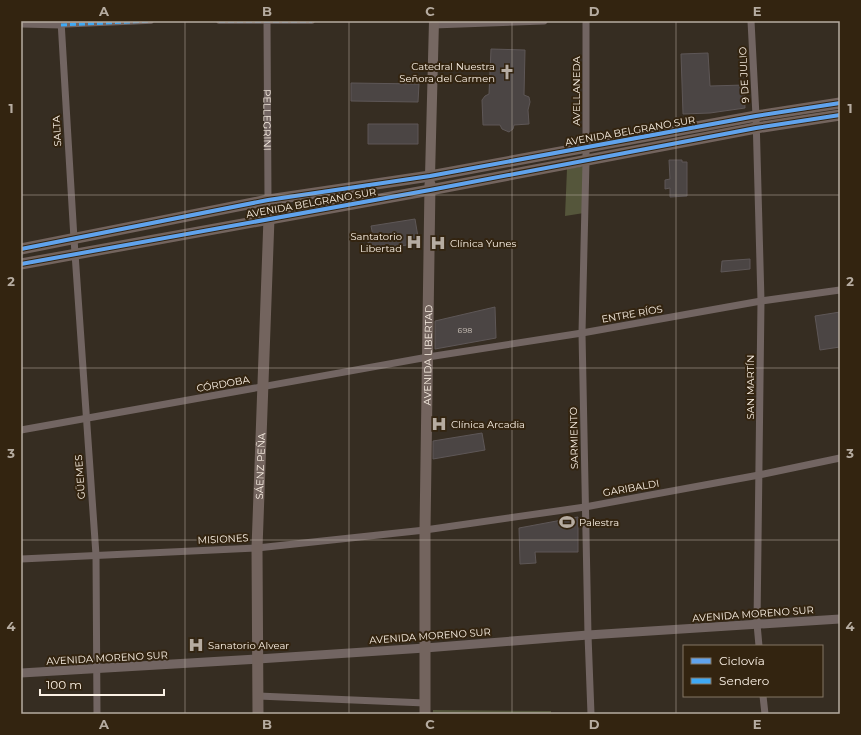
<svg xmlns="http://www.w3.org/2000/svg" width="861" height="735" font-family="Montserrat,sans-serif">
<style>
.green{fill:#55563b}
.building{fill:#4b4544;stroke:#5e5757}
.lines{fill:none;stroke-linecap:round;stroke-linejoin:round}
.pedestrian{stroke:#726562;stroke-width:5.5}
.minor{stroke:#726562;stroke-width:7}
.tertiary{stroke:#726562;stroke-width:9}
.secondary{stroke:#766862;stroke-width:10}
.primary{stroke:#73645e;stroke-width:11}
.quiet{stroke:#3fa9f5;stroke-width:3;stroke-dasharray:6 3;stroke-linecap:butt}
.cycleway-casing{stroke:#332410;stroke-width:6}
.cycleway{stroke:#60a3ed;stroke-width:4}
.grid{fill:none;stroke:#b6aca1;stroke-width:1;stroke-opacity:0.55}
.labels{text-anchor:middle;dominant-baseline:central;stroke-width:4;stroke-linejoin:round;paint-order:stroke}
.number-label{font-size:8px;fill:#cfc6bd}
.poi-label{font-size:10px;fill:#fbf1e5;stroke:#332410;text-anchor:start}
.street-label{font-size:10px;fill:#fbf1e5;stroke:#332410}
.neatline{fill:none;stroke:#b6aca1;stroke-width:1.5}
.grid-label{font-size:13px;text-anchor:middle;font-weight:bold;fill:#b6aca1}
</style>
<rect width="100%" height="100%" fill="#362d22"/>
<!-- green -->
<path class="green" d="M585 166 584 213 565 216 567 169Z
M433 710 551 711V714H433Z"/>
<!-- building -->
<path class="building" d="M491 49 525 50 524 95 529 97 530 102 528 110 529 124 514 125 513 129 509 132 502 129 500 125H483L482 100 485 96 489 94Z
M708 53 710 86 744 85 745 108 710 113 683 114 681 54Z
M351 83 419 84 418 102 351 101Z
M368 124H418V144H368Z
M669 160H682V162H687V196L670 197V188L665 189V180L670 179Z
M415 219 419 243 370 251 368 242 374 241 371 226Z
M750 259V269L721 272 722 261Z
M495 307 496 338 435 349V321Z
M840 312V347L820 350 815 316Z
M482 433 485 450 433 459V441Z
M578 517V552H535L536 563 520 564 519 528Z"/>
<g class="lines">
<!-- pedestrian -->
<path class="pedestrian" d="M219 21H312
M61 25 151 21"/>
<!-- minor -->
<g class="minor">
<path d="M61 21 74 239 96 555 97 714"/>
<path id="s1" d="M267 21 268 200"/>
<path d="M586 21V161L582 333 588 635 591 714"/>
<path d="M751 21 756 116 761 301 757 624 759 646"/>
<path d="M21 24 61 25"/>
<path d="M433 25 544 21"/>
<path d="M21 430 428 357 582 333 761 301 840 290"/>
<path d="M21 559 257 548 425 530 585 507 759 475 840 458"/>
<path d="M258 696 425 703"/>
<path d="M763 696 765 714"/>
</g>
<!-- tertiary -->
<path class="tertiary" d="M21 673 258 659 425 648 588 635 840 619"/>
<!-- secondary -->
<path class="secondary" d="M430 176 434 21"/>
<!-- primary -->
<g class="primary">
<path d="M21 249 268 200 430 176 756 116 840 103"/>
<path d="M21 264 430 190 756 128 840 115"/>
<path id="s2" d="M258 714 257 548 269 218 268 200"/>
<path id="s3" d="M425 714V530L430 184"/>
</g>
<!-- quiet -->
<path class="quiet" d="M219 21H312
M61 25 151 21"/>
<defs>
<path id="cycleway" d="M21 249 268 200 430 176 756 116 840 103
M21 264 430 190 756 128 840 115"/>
</defs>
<!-- cycleway casing -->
<use href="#cycleway" class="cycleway-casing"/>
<!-- cycleway -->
<use href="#cycleway" class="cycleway"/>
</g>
<!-- grid -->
<path class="grid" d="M185 21V714M349 21V714M512 21V714M676 21V714M21 195H840M21 368H840M21 540H840"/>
<!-- icons -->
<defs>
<symbol id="church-bare" viewBox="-9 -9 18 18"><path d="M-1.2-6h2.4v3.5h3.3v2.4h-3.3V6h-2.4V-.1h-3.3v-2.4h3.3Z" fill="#b6aca1" stroke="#332410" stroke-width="2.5" paint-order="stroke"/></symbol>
<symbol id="hospital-bare" viewBox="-9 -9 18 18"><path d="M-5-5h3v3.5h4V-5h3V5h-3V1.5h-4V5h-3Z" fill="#b6aca1" stroke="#332410" stroke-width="2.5" paint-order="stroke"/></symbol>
<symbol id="stadium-bare" viewBox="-9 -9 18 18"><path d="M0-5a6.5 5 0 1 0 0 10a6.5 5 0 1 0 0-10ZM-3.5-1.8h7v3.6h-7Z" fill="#b6aca1" stroke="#332410" stroke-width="2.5" paint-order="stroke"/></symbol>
</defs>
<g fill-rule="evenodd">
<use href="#church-bare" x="496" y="61" width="22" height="22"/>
<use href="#hospital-bare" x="403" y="231" width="22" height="22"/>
<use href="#hospital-bare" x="427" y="232" width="22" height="22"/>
<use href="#hospital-bare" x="428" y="413" width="22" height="22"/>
<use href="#stadium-bare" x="556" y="511" width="22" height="22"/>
<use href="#hospital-bare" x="185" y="634" width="22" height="22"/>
</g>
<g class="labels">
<!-- number labels -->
<g class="number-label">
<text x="465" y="330">698</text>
</g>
<!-- poi labels -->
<g class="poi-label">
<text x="495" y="66" text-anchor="end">Catedral Nuestra<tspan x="495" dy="12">Señora del Carmen</tspan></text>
<text x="402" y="236" text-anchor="end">Santatorio<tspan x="402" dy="12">Libertad</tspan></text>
<text x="450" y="243">Clínica Yunes</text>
<text x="451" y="424">Clínica Arcadia</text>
<text x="579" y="522">Palestra</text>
<text x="208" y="645">Sanatorio Alvear</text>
</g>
<!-- street labels -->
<g class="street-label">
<text transform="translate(744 75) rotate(-93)">9 DE JULIO</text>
<text transform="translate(576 91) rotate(-90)">AVELLANEDA</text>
<text stroke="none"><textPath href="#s1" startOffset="99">PELLEGRINI</textPath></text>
<text transform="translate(57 131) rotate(-93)">SALTA</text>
<text transform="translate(630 131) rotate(-10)">AVENIDA BELGRANO SUR</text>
<text transform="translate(311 203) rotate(-10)">AVENIDA BELGRANO SUR</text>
<text transform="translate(632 314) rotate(-10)">ENTRE RÍOS</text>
<text stroke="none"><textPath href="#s3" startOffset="359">AVENIDA LIBERTAD</textPath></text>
<text transform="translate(223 384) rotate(-10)">CÓRDOBA</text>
<text transform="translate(750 387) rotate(-90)">SAN MARTÍN</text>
<text transform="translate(574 438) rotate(-91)">SARMIENTO</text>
<text stroke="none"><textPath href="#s2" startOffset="248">SÁENZ PEÑA</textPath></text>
<text transform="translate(80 477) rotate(-94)">GÜEMES</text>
<text transform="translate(631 488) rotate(-10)">GARIBALDI</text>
<text transform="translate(223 539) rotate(-3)">MISIONES</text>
<text transform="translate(753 614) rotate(-4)">AVENIDA MORENO SUR</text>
<text transform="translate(430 636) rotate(-4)">AVENIDA MORENO SUR</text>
<text transform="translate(107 658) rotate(-3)">AVENIDA MORENO SUR</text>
</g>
</g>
<!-- border -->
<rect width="861" height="735" fill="none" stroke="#332410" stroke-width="44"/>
<!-- legend -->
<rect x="683" y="645" width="140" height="52" fill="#332410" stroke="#837665"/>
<rect x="691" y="658" width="20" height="6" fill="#60a3ed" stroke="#837665"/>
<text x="719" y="665" font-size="12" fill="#fbf1e5">Ciclovía</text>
<rect x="691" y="678" width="20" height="6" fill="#3fa9f5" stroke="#837665"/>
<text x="719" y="685" font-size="12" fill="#fbf1e5">Sendero</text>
<!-- scale -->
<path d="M40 689v6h124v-6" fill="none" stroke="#fbf1e5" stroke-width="2"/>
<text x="46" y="689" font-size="12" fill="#fbf1e5" stroke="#332410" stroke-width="3" paint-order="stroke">100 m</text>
<rect x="22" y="22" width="817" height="691" class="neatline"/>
<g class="grid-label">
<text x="104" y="16">A</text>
<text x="267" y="16">B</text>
<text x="430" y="16">C</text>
<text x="594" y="16">D</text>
<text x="757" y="16">E</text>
<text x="11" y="113">1</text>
<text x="850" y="113">1</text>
<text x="11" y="286">2</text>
<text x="850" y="286">2</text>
<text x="11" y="458">3</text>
<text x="850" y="458">3</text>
<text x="11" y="631">4</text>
<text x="850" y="631">4</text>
<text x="104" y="729">A</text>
<text x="267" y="729">B</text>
<text x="430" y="729">C</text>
<text x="594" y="729">D</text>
<text x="757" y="729">E</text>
</g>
</svg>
